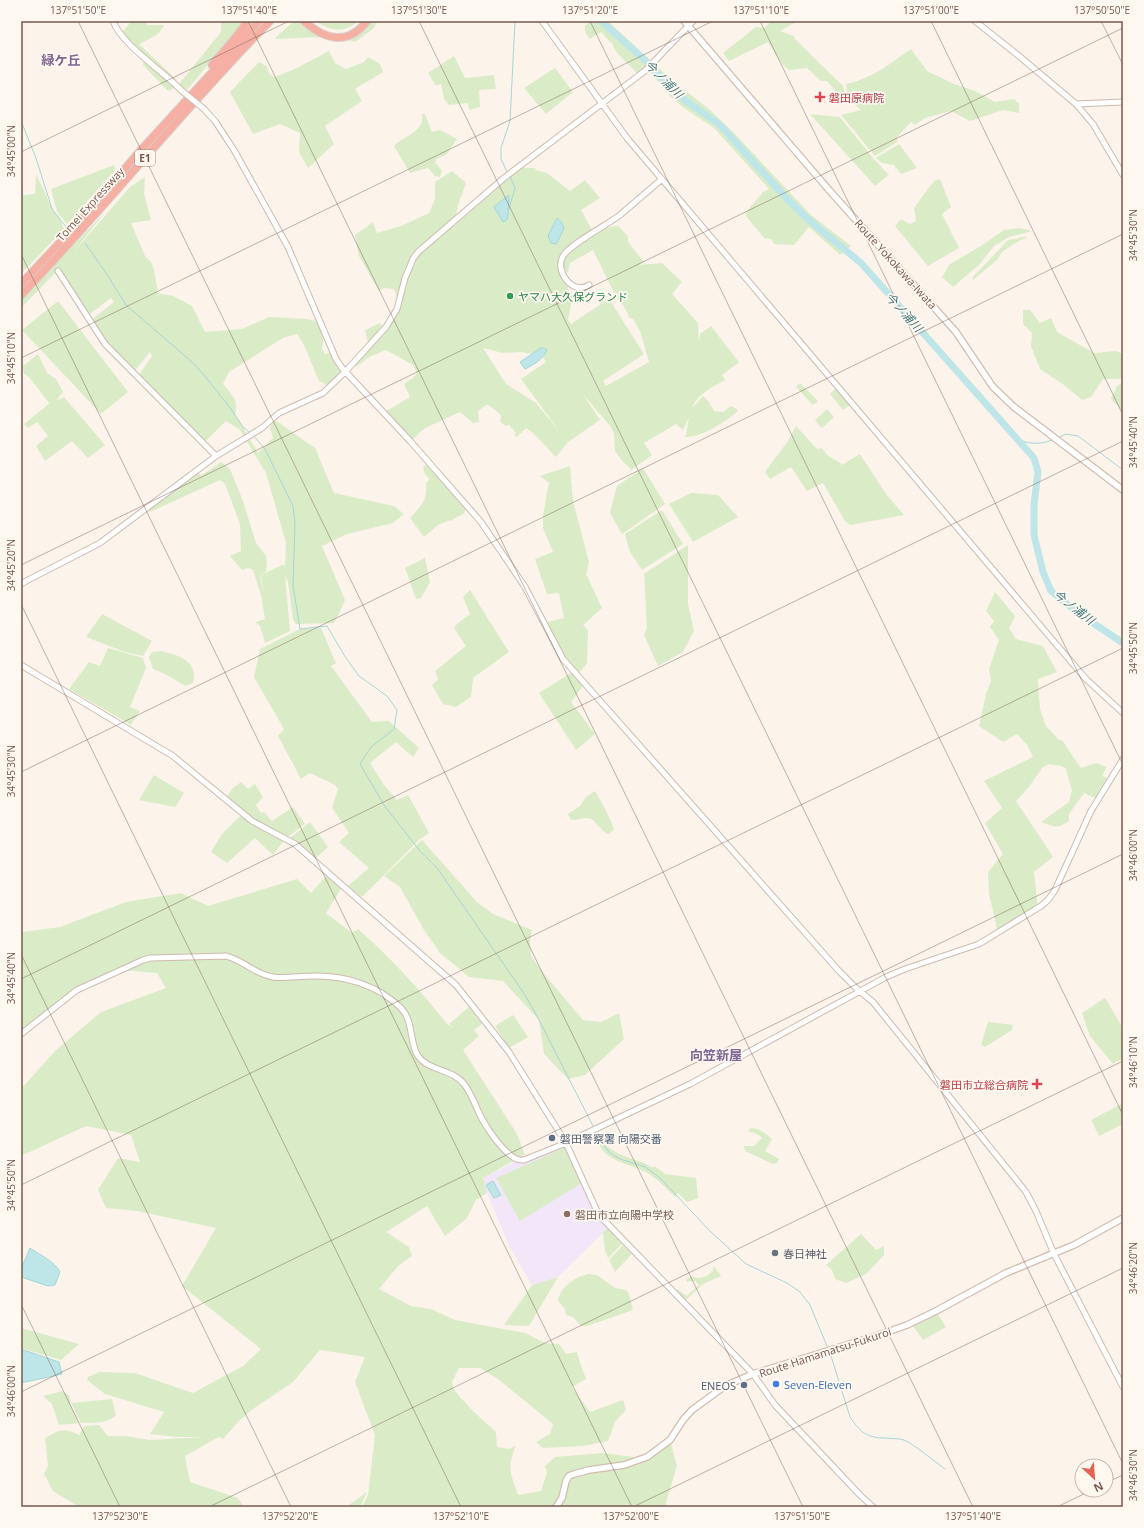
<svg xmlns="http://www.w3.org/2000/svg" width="1144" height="1528" font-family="'Open Sans','Noto Sans JP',sans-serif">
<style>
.education{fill:#f1e7f9}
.green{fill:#daebc8;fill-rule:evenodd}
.water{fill:#bee5e7;stroke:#a5d6d8}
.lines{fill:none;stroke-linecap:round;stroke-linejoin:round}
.stream{stroke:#a5d6d8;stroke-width:1}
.river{stroke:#bee5e7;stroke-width:7}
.tertiary-casing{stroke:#cfbaaf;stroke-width:7}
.secondary-casing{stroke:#d5bcaf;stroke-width:8}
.motorway-casing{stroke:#d9d0cd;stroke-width:9}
.tertiary{stroke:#fff;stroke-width:5}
.secondary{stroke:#fff;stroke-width:5.5}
.motorway{stroke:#f5b0a3;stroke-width:7}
.tertiary-bridge-casing{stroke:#cfbaaf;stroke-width:7;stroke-linecap:butt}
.tertiary-bridge{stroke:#fff;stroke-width:5}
.ticks{fill:none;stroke:#78584d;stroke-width:1;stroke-opacity:0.45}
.health-dot{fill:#e0444e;stroke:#fff8f1;stroke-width:1.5}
.leisure-dot{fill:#2e9e5b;stroke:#fff8f1;stroke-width:1.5}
.service-dot{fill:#5c6f8a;stroke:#fff8f1;stroke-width:1.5}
.education-dot{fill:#8d6e63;stroke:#fff8f1;stroke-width:1.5}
.worship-dot{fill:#6b7280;stroke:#fff8f1;stroke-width:1.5}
.shop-dot{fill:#3f7fe0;stroke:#fff8f1;stroke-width:1.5}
.labels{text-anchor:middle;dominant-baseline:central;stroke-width:3.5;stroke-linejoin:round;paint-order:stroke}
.shield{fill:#fff8f1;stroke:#a0887e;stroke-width:1}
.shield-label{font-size:10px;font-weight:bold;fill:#78584d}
.health-label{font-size:11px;fill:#be3a42;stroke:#fff8f1;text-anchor:start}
.street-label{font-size:11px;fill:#78584d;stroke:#fff8f1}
.leisure-label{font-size:11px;fill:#27864d;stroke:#fff8f1;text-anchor:start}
.service-label{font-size:11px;fill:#4e5e75;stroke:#fff8f1;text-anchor:start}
.education-label{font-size:11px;fill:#785e54;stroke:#fff8f1;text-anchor:start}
.worship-label{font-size:11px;fill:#5b616d;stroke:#fff8f1;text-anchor:start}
.shop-label{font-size:11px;fill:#366cbe;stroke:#fff8f1;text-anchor:start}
.water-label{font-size:12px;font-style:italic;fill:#40787c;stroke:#fff8f1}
.quarter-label{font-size:13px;font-weight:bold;fill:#7f6693;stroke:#fff8f1}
.neatline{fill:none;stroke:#78584d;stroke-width:1.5}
.ticks-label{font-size:10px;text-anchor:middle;fill:#78584d}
</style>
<rect width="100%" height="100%" fill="#fcf4eb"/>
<!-- education -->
<path class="education" d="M566 1143 597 1211 610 1226 558 1277 532 1285 510 1248 481 1179 519 1160Z"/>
<!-- green -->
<path class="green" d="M132 21H145L147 25H164C159 37 150 38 139 44L176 79 178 87 168 91 143 65 144 56 120 38 122 32Z
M221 21H245L187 90 179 84 221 32Z
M294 21H301L322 37 274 39Z
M315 21H358C344 34 330 31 315 21Z
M370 21H378L373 29 355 42 350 41 360 34Z
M590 21H608L673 81 709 109 733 132 811 215 851 246 840 255 809 227 794 245 774 244 771 239 764 238 746 216V212L763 192 769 189 771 191 714 128 684 108 670 96 651 73 636 61 646 70 639 75 618 54 613 46V44L610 42 601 32 590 39 585 32V26Z
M772 21H798L780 31 794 36 795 39 843 86 846 96 841 97 827 81H821L807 68 789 70 782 64 768 42 729 61 723 53 756 27 764 28Z
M911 49 927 71 954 84 975 91 995 102 1014 99 1019 104V113L1003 110 970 121 951 111 925 118 915 125 911 122 897 137V142L875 156 841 115 861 110 848 99 846 84C871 79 890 64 911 49Z
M329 51 335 63 346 69 364 62 368 57 380 64 383 72 355 89 362 101 325 126 334 144 308 168 299 152 300 133 280 124 253 134 230 92 259 62 267 66 269 74 275 77 297 68Z
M454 56 465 78 494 75 496 89 479 90 480 107 469 110 468 103 449 105 444 99 441 84 436 86 428 73Z
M555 68 573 92 546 114 524 88Z
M422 114H425L432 132 440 130 457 139 446 155 436 159 435 162 442 171 440 177 435 176 428 168 410 173 394 146C404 136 425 132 422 114Z
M810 114 840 117 873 158 889 175 875 186Z
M899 144 917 168 901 174 894 165 882 163 876 158Z
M114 165 115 170 67 224 57 212 51 189Z
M522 167 525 168H535L536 170 547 173 570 191 585 180 600 198 581 210 591 228V232L567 253C581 243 600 226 618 226L628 236V242L644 262 639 265 662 263 682 282 672 294 698 323 699 344 700 334 711 326 739 362 722 375 725 380C713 387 698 393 693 407L703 396 709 402 714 411 723 412 731 406 737 409V412C723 423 703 437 684 437L686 435 689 417 683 430 676 424 644 443 652 455 626 474 631 469 623 462 615 451 614 434 610 426 582 393 600 420 568 442 556 457 533 433 526 428 517 437 514 435 516 433 509 425 506 426 500 422 501 415 489 405H486L478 411 479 422 473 423 460 412 425 428 413 439 402 432 385 412 410 397 404 384 414 377 417 373 413 365 386 350 371 356 356 367 353 366 369 348 365 330 380 323 384 329 399 302 394 289 384 288 379 291 359 256 355 235 373 222 377 233 401 226 429 213 435 199V182L452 171 466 183 458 205 454 226ZM593 250 616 297 623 305 630 318 633 319 640 331 649 362 606 386 602 379 603 381 644 354 609 299 571 324 568 320 572 300 562 269V267L568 273 570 263ZM483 348 503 353 521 352 532 354 541 348 546 350 543 357 546 362 521 379 560 432 536 403 506 384Z
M21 171 23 195 35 194 36 174 53 210 60 219 64 229 21 274Z
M145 177 144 194 151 220 131 223 145 256 151 262 154 270 158 293 173 296 192 306 205 332 242 329 269 317 307 319 321 322 324 334 322 349 325 354 331 352 345 372 329 386 319 381 304 345 297 334 283 338 229 372 223 384C232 395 239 400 235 414L258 453 273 438 270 427 275 420 315 448 334 493 394 506 404 514 393 523 347 534 322 546 345 600 339 614 334 623 296 624 293 620 288 582 285 575 290 631 265 643 260 626 255 622 265 619 261 595 253 570 248 568 242 570 230 556 241 551 240 524 225 484 220 480 150 512 148 510 198 470 201 476 221 462 230 469 243 501 256 543 266 556 267 563 266 571 260 576 264 593 261 575 284 564 285 568 286 543 266 473 240 430 226 421 204 443 138 376 152 356 150 352 134 372 105 344 90 321 114 302 111 298 87 316 57 271 21 308V300L106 211 72 254 130 187Z
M940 179 951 207 942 214 959 248 928 266 895 226 901 219 910 224 916 221 914 208 934 181Z
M1020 228 1032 231 1009 237 994 246 979 265 953 287 942 277 950 264 981 246 1004 230Z
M1024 237H1028L1017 242 1002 252 997 260 973 280 972 278 1008 240Z
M58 301 128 392 101 414 22 330Z
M1023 310H1030L1040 323 1051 318 1057 332 1094 353 1116 351 1123 354V379H1103L1091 397 1082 400 1064 385 1040 369 1031 346 1032 333 1023 324Z
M38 354 47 373 56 379 63 392 56 401 64 397 105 445 88 458 72 441 45 461 36 446 48 436 37 422 28 428 24 424 50 403H49L29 377 24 374 23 366Z
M1123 382V412L1111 399 1117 386Z
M800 383 818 401 813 405 796 387Z
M837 387 851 404 843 410 830 394Z
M827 409 834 417 822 428 815 420Z
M796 426 817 449 822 448 827 455 842 464 840 466 860 454 886 494 904 515 850 525 845 521 823 483 807 491 791 467 770 479 765 472 788 441Z
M426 465 467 508 463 514 450 521 447 520 448 521 438 525 424 537 410 518C421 506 428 500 426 483L430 479 425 474 423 467Z
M570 466 573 501 589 562 586 574 602 608 583 625 588 630 587 663 580 672 565 662 547 622 564 618 559 593 547 594 535 559 553 552 543 528V515L549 483 540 476Z
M643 468 665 504 622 534 610 513 617 486Z
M691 493 718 495 738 517 693 542 669 504Z
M662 510 683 544 642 570 629 550 625 534Z
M688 545V604L694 631 683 652 658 666 644 635 647 628 644 574Z
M425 558 430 582 421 598 416 599 405 568Z
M470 590 509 652 473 678 471 697 456 707 443 704 432 685 438 679 435 671 466 646 454 628 457 624 470 614 463 597Z
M995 592 1015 616 1009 628 1016 639 1043 646 1057 672 1038 679 1040 709 1046 726 1059 740H1062L1081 768 1096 763 1107 767 1102 776 1107 778 1096 797H1092L1084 793 1069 814V821C1057 829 1055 827 1041 822L1069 802 1072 790 1066 770 1067 769 1061 766 1049 764 1043 767 1028 788 1016 801 1053 857 1034 872 1038 908 998 933 989 894 988 872 1003 854 985 823 1002 808 984 781 1033 757 1027 745 1017 734 1003 742 979 726 986 694 991 681 989 669 999 640 990 627 994 621 986 611Z
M102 614 152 641 143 656 125 652 86 637Z
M321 628 336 663 331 666 372 722 389 721 419 748 413 757 396 742 370 763 384 785 397 800 408 795 429 833 420 839 362 897 348 886 369 868 339 842 349 833 332 808 338 789 335 785 310 773 301 779 278 736 284 729 254 677 260 649 300 629Z
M108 648 143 658 146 668 130 707 140 711 131 725 69 689 89 662 100 666Z
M161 651C178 655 199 661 193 683L186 686C175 680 165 673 153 669L149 657 152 652Z
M571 673 583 686 571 702 595 734 576 750 539 693Z
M154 775 184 793 175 807 139 800Z
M241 782 248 789 255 784 263 797 256 805 261 813 264 812 272 821 293 807 305 824 285 839 273 855 255 838 227 863 211 852 222 834 241 815 225 799 233 788Z
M595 791C602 804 610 816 614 830L608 834C600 830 595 820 591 819 585 816 578 821 571 820L568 814 580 806 586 797Z
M310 822 328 847 314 860 287 840Z
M422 840 477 902 493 914 532 930 530 941 531 956 544 974 583 1020 601 1022 619 1013 624 1039 585 1075 568 1079 544 1054 539 1020 503 981 469 977 440 953 424 930 400 887 384 876Z
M326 876 341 889 326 913 352 933 358 929C391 958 421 991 448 1025L454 1027 449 1024 469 1007 482 1024 474 1030 479 1036 463 1050 517 1134 525 1155 510 1158 513 1161 483 1178 487 1193 476 1200 467 1218 445 1236 427 1206 386 1232 409 1247 412 1256 399 1265 379 1289 411 1306 431 1309 455 1320 525 1333 545 1343 559 1344 566 1354 577 1352 580 1363 586 1379 572 1387 590 1412 623 1400 626 1410 615 1422 608 1441 583 1446 543 1448 536 1442 550 1434 553 1424 498 1379 480 1368H459L452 1382 454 1389 460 1397 474 1412 496 1432 497 1447 510 1449 516 1445C507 1468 510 1472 518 1495L541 1491 547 1472 545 1466 555 1457 602 1453 643 1458 670 1440 677 1466 666 1502V1507H362L368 1495 375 1435 355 1382 365 1357 320 1350 293 1382 253 1409 240 1420 223 1439 219 1437 185 1456 190 1482 238 1498 244 1507H79L53 1491 44 1474 48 1466 45 1438C60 1430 63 1427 79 1435L84 1426 99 1425 108 1436H126L150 1440 204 1437H177L150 1434 164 1412 105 1394 87 1380 88 1377 99 1372 135 1373 193 1393 243 1366 261 1349 182 1286 216 1228 137 1211 106 1208 98 1190 118 1158 140 1162 131 1135 86 1126 21 1156V1089L55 1051 101 1012 166 988 157 973 120 970 78 990 21 1035V929L23 932 60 927 126 902 181 893 208 906 297 879 311 893Z
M1105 998 1123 1028V1058L1113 1064 1090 1036 1082 1013Z
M513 1015 528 1037 509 1048 495 1026Z
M988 1022H990L1013 1025 1012 1030 985 1047 981 1045Z
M1123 1103V1124L1099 1136 1091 1120Z
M751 1128C759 1128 767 1134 772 1139L765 1151 779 1159 777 1163 773 1164 745 1151 744 1146H754L762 1138 759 1135 748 1131Z
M599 1135 608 1147 619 1154 644 1163 651 1167H656L665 1174 696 1178 698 1198 687 1202 678 1193 675 1197C668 1190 661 1182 652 1176 638 1165 611 1164 601 1148 598 1144 597 1140 595 1137Z
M566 1147 582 1183 520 1221 496 1178Z
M608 1228 622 1244 608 1258 605 1251 603 1232Z
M861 1234 876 1250 884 1246V1255L866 1274 846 1283 835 1279 832 1270 826 1265Z
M623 1245 632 1254 615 1272 609 1260Z
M714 1266 721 1276 703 1284 686 1300 676 1292 677 1289 687 1296 699 1285 695 1281H690L687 1282 686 1280 691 1276C701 1280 706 1277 713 1271V1267Z
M588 1274 597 1275 615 1288 626 1290 629 1294 633 1310 587 1326H581L573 1317 566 1315 565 1309 558 1301C560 1287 575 1277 588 1274Z
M558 1277 529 1326 504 1325 532 1285Z
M936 1311 946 1327 923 1340 911 1323Z
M21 1328 79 1344 61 1360 21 1348Z
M62 1391 70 1396V1404L79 1423 59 1425 52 1404 43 1396Z
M112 1399 116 1415C106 1425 93 1422 81 1423L71 1403Z
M367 1492 360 1507H346Z"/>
<!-- water -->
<path class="water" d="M509 195 508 216 507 220 503 222 494 207Z
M557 218 561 222 564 228 558 241 556 244 551 243 548 236Z
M541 348H544L547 350C542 360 535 364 525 369L520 362Z
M493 1181 501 1195 494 1198 486 1185Z
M30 1248C40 1255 54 1261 60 1272L55 1285 48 1286 21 1277V1269Z
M21 1349 59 1362 62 1374 21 1383Z"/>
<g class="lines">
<!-- stream -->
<path class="stream" d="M21 121 36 158 52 209 66 227
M507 172 501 159V148L510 121 515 21
M509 209 515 188 510 176
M85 243 108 276 126 305 192 362 204 375 231 409 243 427 250 433
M253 435 265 449 293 506 295 524 293 585 300 629 327 626 344 655 359 676 387 696 397 710 394 729 371 747 360 764 384 805 419 850 437 868 525 995 539 1020 594 1128
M1060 437 1066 434 1078 436 1123 470
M1016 439C1028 444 1040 445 1052 440
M595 1131 600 1140 610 1153 620 1159 645 1167 659 1177 710 1231 746 1264 787 1283 800 1292 810 1305 827 1346
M831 1356 850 1417C860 1432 867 1438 885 1438 892 1439 898 1438 904 1440 914 1444 935 1462 945 1469"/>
<!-- river -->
<path class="river" d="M601 21 645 60 675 93 720 125 789 201 810 221 861 263 1034 458 1038 472 1034 505V535L1043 572 1051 591 1081 615 1123 643"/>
<defs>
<path id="tertiary" d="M113 21C122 45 163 71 182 91
M542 21 627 138 1050 637 1086 679 1123 713
M975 21 1019 56 1076 104 1093 124 1123 175
M1076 104 1123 102
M204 109 215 121 234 150 288 247 336 359 342 368 411 442 481 522 525 587 563 659 839 971 856 988 873 1002 1026 1192 1036 1211 1054 1254 1123 1387
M58 271 105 344 216 456
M589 285C573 296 554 271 563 256 570 244 607 225 620 215 634 203 648 191 662 179
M21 584 30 579 100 543 216 456 262 428 279 413 323 393 345 372 386 327 397 309 405 278 413 259 418 252 504 178 646 70 693 21
M21 665 173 756 252 821 295 844 456 985 509 1052 566 1143 596 1209 602 1218 753 1374 775 1405 860 1495 873 1507
M21 1034 77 990 143 960 150 958 226 956C243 960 256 975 273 977 285 979 299 976 312 976 344 975 378 985 401 1008 414 1022 409 1042 418 1056 428 1071 453 1069 464 1084 472 1094 476 1108 482 1119 488 1130 502 1150 513 1157 516 1160 520 1160 524 1160L566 1143 690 1084 886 977 905 969 979 944 1041 906 1048 900 1055 890 1091 811 1123 759"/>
<path id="secondary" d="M684 21 829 190 956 332 993 387 1014 407 1123 490
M556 1507 562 1498 566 1481 569 1476 574 1474 589 1470 624 1465 647 1457 670 1440 683 1420 692 1410 725 1386 753 1374 879 1335 907 1325 936 1311 1006 1273 1074 1245 1123 1218"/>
<path id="motorway" d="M304 21C325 40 348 46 367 21
M212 65 236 37 248 21
M21 284 79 222 141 150 259 21
M21 295C107 206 183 109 270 21"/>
</defs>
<!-- tertiary casing -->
<use href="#tertiary" class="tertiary-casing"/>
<!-- secondary casing -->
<use href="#secondary" class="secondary-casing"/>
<!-- motorway casing -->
<use href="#motorway" class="motorway-casing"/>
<!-- tertiary -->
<use href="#tertiary" class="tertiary"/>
<!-- secondary -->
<use href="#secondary" class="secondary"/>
<!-- motorway -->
<use href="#motorway" class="motorway"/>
<defs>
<path id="tertiary-bridge" d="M182 91 204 109"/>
</defs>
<!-- tertiary-bridge casing -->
<use href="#tertiary-bridge" class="tertiary-bridge-casing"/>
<!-- tertiary-bridge -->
<use href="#tertiary-bridge" class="tertiary-bridge"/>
</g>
<!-- ticks -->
<path class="ticks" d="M78 21 803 1507M248 21 973 1507M419 21 1123 1464M590 21 1123 1115M760 21 1123 765M931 21 1123 415M1101 21 1123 65M21 152 289 21M21 254 632 1507M21 358 713 21M21 565 1123 28M21 604 461 1507M21 772 1123 234M21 954 291 1507M21 979 1123 441M21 1185 1123 648M21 1304 120 1507M21 1392 1123 854M1106 1483 1123 1475M209 1507 1123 1061M633 1507 1123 1268M1057 1507 1092 1490"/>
<!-- markers -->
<g class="health-dot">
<path d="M818 91h4v4h4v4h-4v4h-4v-4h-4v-4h4z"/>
<path d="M1035 1078h4v4h4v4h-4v4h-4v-4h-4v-4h4z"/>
</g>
<circle class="leisure-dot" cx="510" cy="296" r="4"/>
<g class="service-dot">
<circle cx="552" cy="1138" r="4"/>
<circle cx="744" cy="1385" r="4"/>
</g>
<circle class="education-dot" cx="567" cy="1214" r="4"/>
<circle class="worship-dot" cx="775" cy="1253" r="4"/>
<circle class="shop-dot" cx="776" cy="1384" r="4"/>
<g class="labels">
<!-- shield labels -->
<rect class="shield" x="135" y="150" width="20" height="16" rx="3"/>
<g class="shield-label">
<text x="145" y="158">E1</text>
</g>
<!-- health labels -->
<g class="health-label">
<text x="829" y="97">磐田原病院</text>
<text x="1028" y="1084" text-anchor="end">磐田市立総合病院</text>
</g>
<!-- street labels -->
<g class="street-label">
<text transform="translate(90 204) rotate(-48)">Tomei Expressway</text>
<text transform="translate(896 264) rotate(48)">Route Yokokawa-Iwata</text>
<text transform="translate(825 1352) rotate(-18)">Route Hamamatsu-Fukuroi</text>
</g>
<!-- leisure labels -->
<g class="leisure-label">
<text x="518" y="296">ヤマハ大久保グランド</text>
</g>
<!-- service labels -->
<g class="service-label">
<text x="560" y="1138">磐田警察署 向陽交番</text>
<text x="736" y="1385" text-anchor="end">ENEOS</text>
</g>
<!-- education labels -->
<g class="education-label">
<text x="575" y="1214">磐田市立向陽中学校</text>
</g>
<!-- worship labels -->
<g class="worship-label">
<text x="783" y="1253">春日神社</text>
</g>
<!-- shop labels -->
<g class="shop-label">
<text x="784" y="1384">Seven-Eleven</text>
</g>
<!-- water labels -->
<g class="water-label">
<text transform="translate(664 79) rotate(45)">今ノ浦川</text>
<text transform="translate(904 312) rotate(48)">今ノ浦川</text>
<text transform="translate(1074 607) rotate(38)">今ノ浦川</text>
</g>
<!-- quarter labels -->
<g class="quarter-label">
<text x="61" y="60">緑ケ丘</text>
<text x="716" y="1055">向笠新屋</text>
</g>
</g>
<!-- border -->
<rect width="1144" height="1528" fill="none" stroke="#fff8f1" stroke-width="44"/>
<!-- north arrow -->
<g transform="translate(1094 1478) rotate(154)"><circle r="19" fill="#fff8f1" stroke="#c9b8af"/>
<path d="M0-3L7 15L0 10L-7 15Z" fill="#e46452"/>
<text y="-6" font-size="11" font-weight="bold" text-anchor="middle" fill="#78584d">N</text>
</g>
<rect x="22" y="22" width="1100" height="1484" class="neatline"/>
<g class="ticks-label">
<text x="78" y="14">137°51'50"E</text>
<text x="249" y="14">137°51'40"E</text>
<text x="419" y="14">137°51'30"E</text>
<text x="590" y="14">137°51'20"E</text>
<text x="761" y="14">137°51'10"E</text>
<text x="931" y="14">137°51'00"E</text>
<text x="1102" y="14">137°50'50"E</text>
<text transform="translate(11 151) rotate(-90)" y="4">34°45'00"N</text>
<text transform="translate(1133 235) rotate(-90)" y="4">34°45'30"N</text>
<text transform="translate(11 358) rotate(-90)" y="4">34°45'10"N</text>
<text transform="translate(1133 442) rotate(-90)" y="4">34°45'40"N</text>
<text transform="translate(11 565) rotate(-90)" y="4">34°45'20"N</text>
<text transform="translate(1133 648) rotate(-90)" y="4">34°45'50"N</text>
<text transform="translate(11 771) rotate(-90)" y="4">34°45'30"N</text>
<text transform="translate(1133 855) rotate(-90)" y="4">34°46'00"N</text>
<text transform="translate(11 978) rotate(-90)" y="4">34°45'40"N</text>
<text transform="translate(1133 1062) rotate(-90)" y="4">34°46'10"N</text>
<text transform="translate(11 1185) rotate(-90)" y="4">34°45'50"N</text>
<text transform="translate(1133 1268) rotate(-90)" y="4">34°46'20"N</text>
<text transform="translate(11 1391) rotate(-90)" y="4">34°46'00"N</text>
<text transform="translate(1133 1475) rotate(-90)" y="4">34°46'30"N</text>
<text x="120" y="1520">137°52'30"E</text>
<text x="290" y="1520">137°52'20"E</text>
<text x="461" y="1520">137°52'10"E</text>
<text x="631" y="1520">137°52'00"E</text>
<text x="802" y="1520">137°51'50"E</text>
<text x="973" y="1520">137°51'40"E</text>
</g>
</svg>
